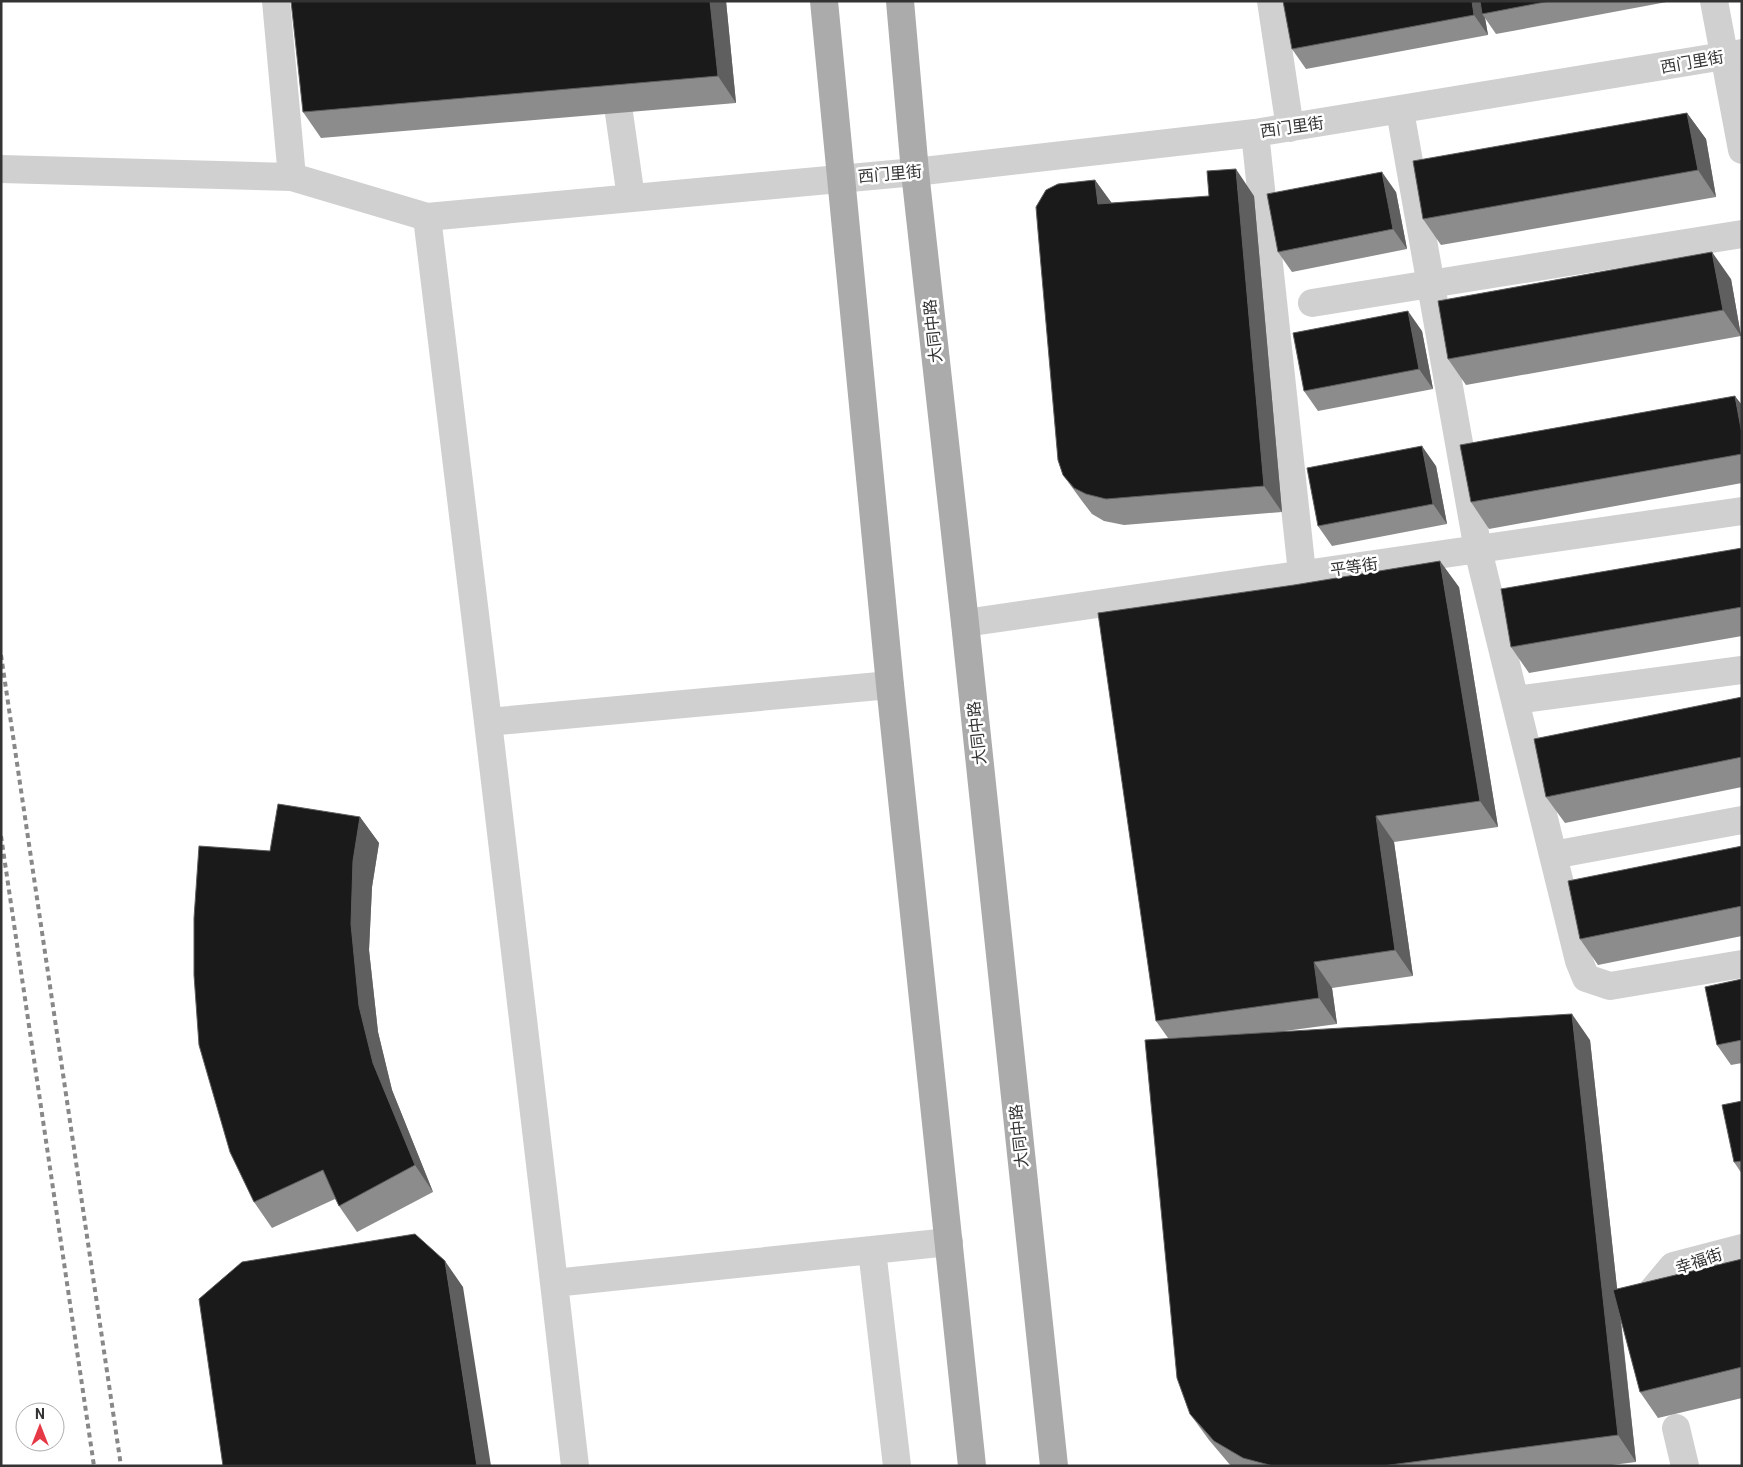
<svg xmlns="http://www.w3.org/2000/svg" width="1743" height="1467" font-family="Roboto,'Noto Sans SC',sans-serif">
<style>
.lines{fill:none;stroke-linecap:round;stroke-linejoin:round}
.minor{stroke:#d0d0d0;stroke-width:28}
.major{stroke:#ababab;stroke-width:28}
.rail{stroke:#888;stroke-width:4;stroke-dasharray:5 4;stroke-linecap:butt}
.wall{fill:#8c8c8c}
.shaded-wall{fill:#5f5f5f}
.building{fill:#1a1a1a;stroke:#5f5f5f}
.labels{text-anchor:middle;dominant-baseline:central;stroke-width:5;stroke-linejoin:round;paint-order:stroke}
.street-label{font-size:16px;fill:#333;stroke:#fff}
</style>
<rect width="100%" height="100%" fill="#fff"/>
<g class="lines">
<!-- minor -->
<path class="minor" d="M276 1 292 177
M1271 1 1290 128
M1714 1 1742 150
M1400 111 1478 550 1579 961 1586 978 1610 986 1742 964
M619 113 631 198
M1255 133 1302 573
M1 169 292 177 427 217 915 172 1255 133 1742 53
M427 217 488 722
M1312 303 1742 234
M965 623 1742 511
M890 685 488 722 554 1283 949 1242
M1515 700 1742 670
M1553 855 1742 820
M872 1250 897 1466
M554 1283 575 1466
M1646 1307 1653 1290 1673 1266 1742 1248
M1676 1428 1685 1466"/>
<!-- major -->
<path class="major" d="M824 1 890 685 972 1466
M900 1 915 172 965 623 1054 1466"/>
<!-- rail -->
<path class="rail" d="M1 655 121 1466
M1 836 94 1466"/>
</g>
<!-- wall -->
<path class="wall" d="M726 1 736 103 321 138 303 112Z
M1283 1H1672L1496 34 1485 18 1488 35 1306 69 1292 49Z
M1687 113 1706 139 1716 197 1441 245 1423 219Z
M1095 180 1111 203 1254 196 1282 512 1124 525 1104 521 1092 514 1082 501 1063 475Z
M1396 192 1407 249 1292 272 1278 252Z
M1731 279 1741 336 1466 385 1448 359Z
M1422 331 1433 389 1318 411 1304 391Z
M1742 405V483L1489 529 1471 502Z
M1436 466 1447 524 1332 546 1318 526Z
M1742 548V636L1529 673 1511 647Z
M1459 587 1498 827 1394 842 1413 976 1332 988 1337 1024 1285 1031 1590 1040 1617 1289 1742 1259V1398L1658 1418 1640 1392 1621 1320 1636 1462 1604 1466H1231L1209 1440 1190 1414 1168 1038 1156 1021Z
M1742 697V787L1565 823 1546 797Z
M360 817 379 843 372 887 369 950 378 1032 392 1090 433 1192 357 1232 339 1206 335 1199 272 1228 254 1202 270 851Z
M1742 846V936L1598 965 1580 939Z
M1742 979V1063L1731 1065 1717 1045Z
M1742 1101V1174L1734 1162Z"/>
<!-- shaded-wall -->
<path class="shaded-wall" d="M710 1H726L736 103 718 76Z
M1472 1H1482V14L1485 18 1488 35 1474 15Z
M1687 113 1706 139 1716 197 1698 170Z
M1236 169 1254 196 1282 512 1264 486Z
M1382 172 1396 192 1407 249 1393 229Z
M1095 180 1114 206 1098 204Z
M1712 252 1731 279 1741 336 1723 310Z
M1408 311 1422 331 1433 389 1419 369Z
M1735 396 1742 405V434Z
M1422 446 1436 466 1447 524 1433 504Z
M1440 561 1459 587 1498 827 1480 801Z
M1376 816 1394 842 1413 976 1395 950Z
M360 817 379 843 372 887 369 950 378 1032 392 1090 433 1192 415 1165 373 1063 359 1006 351 924 353 861Z
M1314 962 1332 988 1337 1024 1319 998Z
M1572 1014 1590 1040 1636 1462 1618 1435Z
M445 1261 463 1287 491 1466H477Z"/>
<!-- building -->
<path class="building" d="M291 1H710L718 76 303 112Z
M1283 1H1472L1474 15 1292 49Z
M1480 1H1550L1482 14Z
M1687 113 1698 170 1423 219 1413 161Z
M1236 169 1264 486 1106 499 1086 494 1074 488 1063 475 1058 460 1038 231 1036 207 1046 190 1058 184 1095 180 1098 204 1209 196 1207 171Z
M1382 172 1393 229 1278 252 1267 194Z
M1712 252 1723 310 1448 359 1438 301Z
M1408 311 1419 369 1304 391 1293 333Z
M1735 396 1742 434V454L1471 502 1460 445Z
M1422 446 1433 504 1318 526 1307 468Z
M1742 548V607L1511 647 1501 589Z
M1440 561 1480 801 1376 816 1395 950 1314 962 1319 998 1156 1021 1098 613 1294 585Z
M1742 697V757L1546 797 1534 739Z
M278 804 360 817 353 861 351 924 359 1006 373 1063 415 1165 339 1206 323 1170 254 1202 230 1152 199 1045 194 975V918L199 846 270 851Z
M1742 846V906L1580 939 1568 881Z
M1742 979V1040L1717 1045 1705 987Z
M1572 1014 1618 1435 1382 1466H1273L1243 1458 1214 1441 1190 1414 1177 1378 1145 1040Z
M1742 1101V1161L1734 1162 1722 1105Z
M415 1234 445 1261 477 1466H223L199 1299 242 1262Z
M1742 1259V1367L1640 1392 1613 1290Z"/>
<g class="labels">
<!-- street labels -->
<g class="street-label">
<text transform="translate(1692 62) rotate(-10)">西门里街</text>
<text transform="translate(1292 127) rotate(-8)">西门里街</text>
<text transform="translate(890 174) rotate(-5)">西门里街</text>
<text transform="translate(933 331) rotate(-96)">大同中路</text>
<text transform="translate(1354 567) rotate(-8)">平等街</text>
<text transform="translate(977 733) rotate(-96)">大同中路</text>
<text transform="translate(1019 1136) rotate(-96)">大同中路</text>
<text transform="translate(1699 1261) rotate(-18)">幸福街</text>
</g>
</g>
<!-- border -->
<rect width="1743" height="1467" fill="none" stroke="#333333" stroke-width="5"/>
<!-- north arrow -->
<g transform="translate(40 1427)"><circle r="24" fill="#ffffff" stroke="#adadad"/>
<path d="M0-4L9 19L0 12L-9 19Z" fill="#e63946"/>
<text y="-8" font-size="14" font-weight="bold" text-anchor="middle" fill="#333333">N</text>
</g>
</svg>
